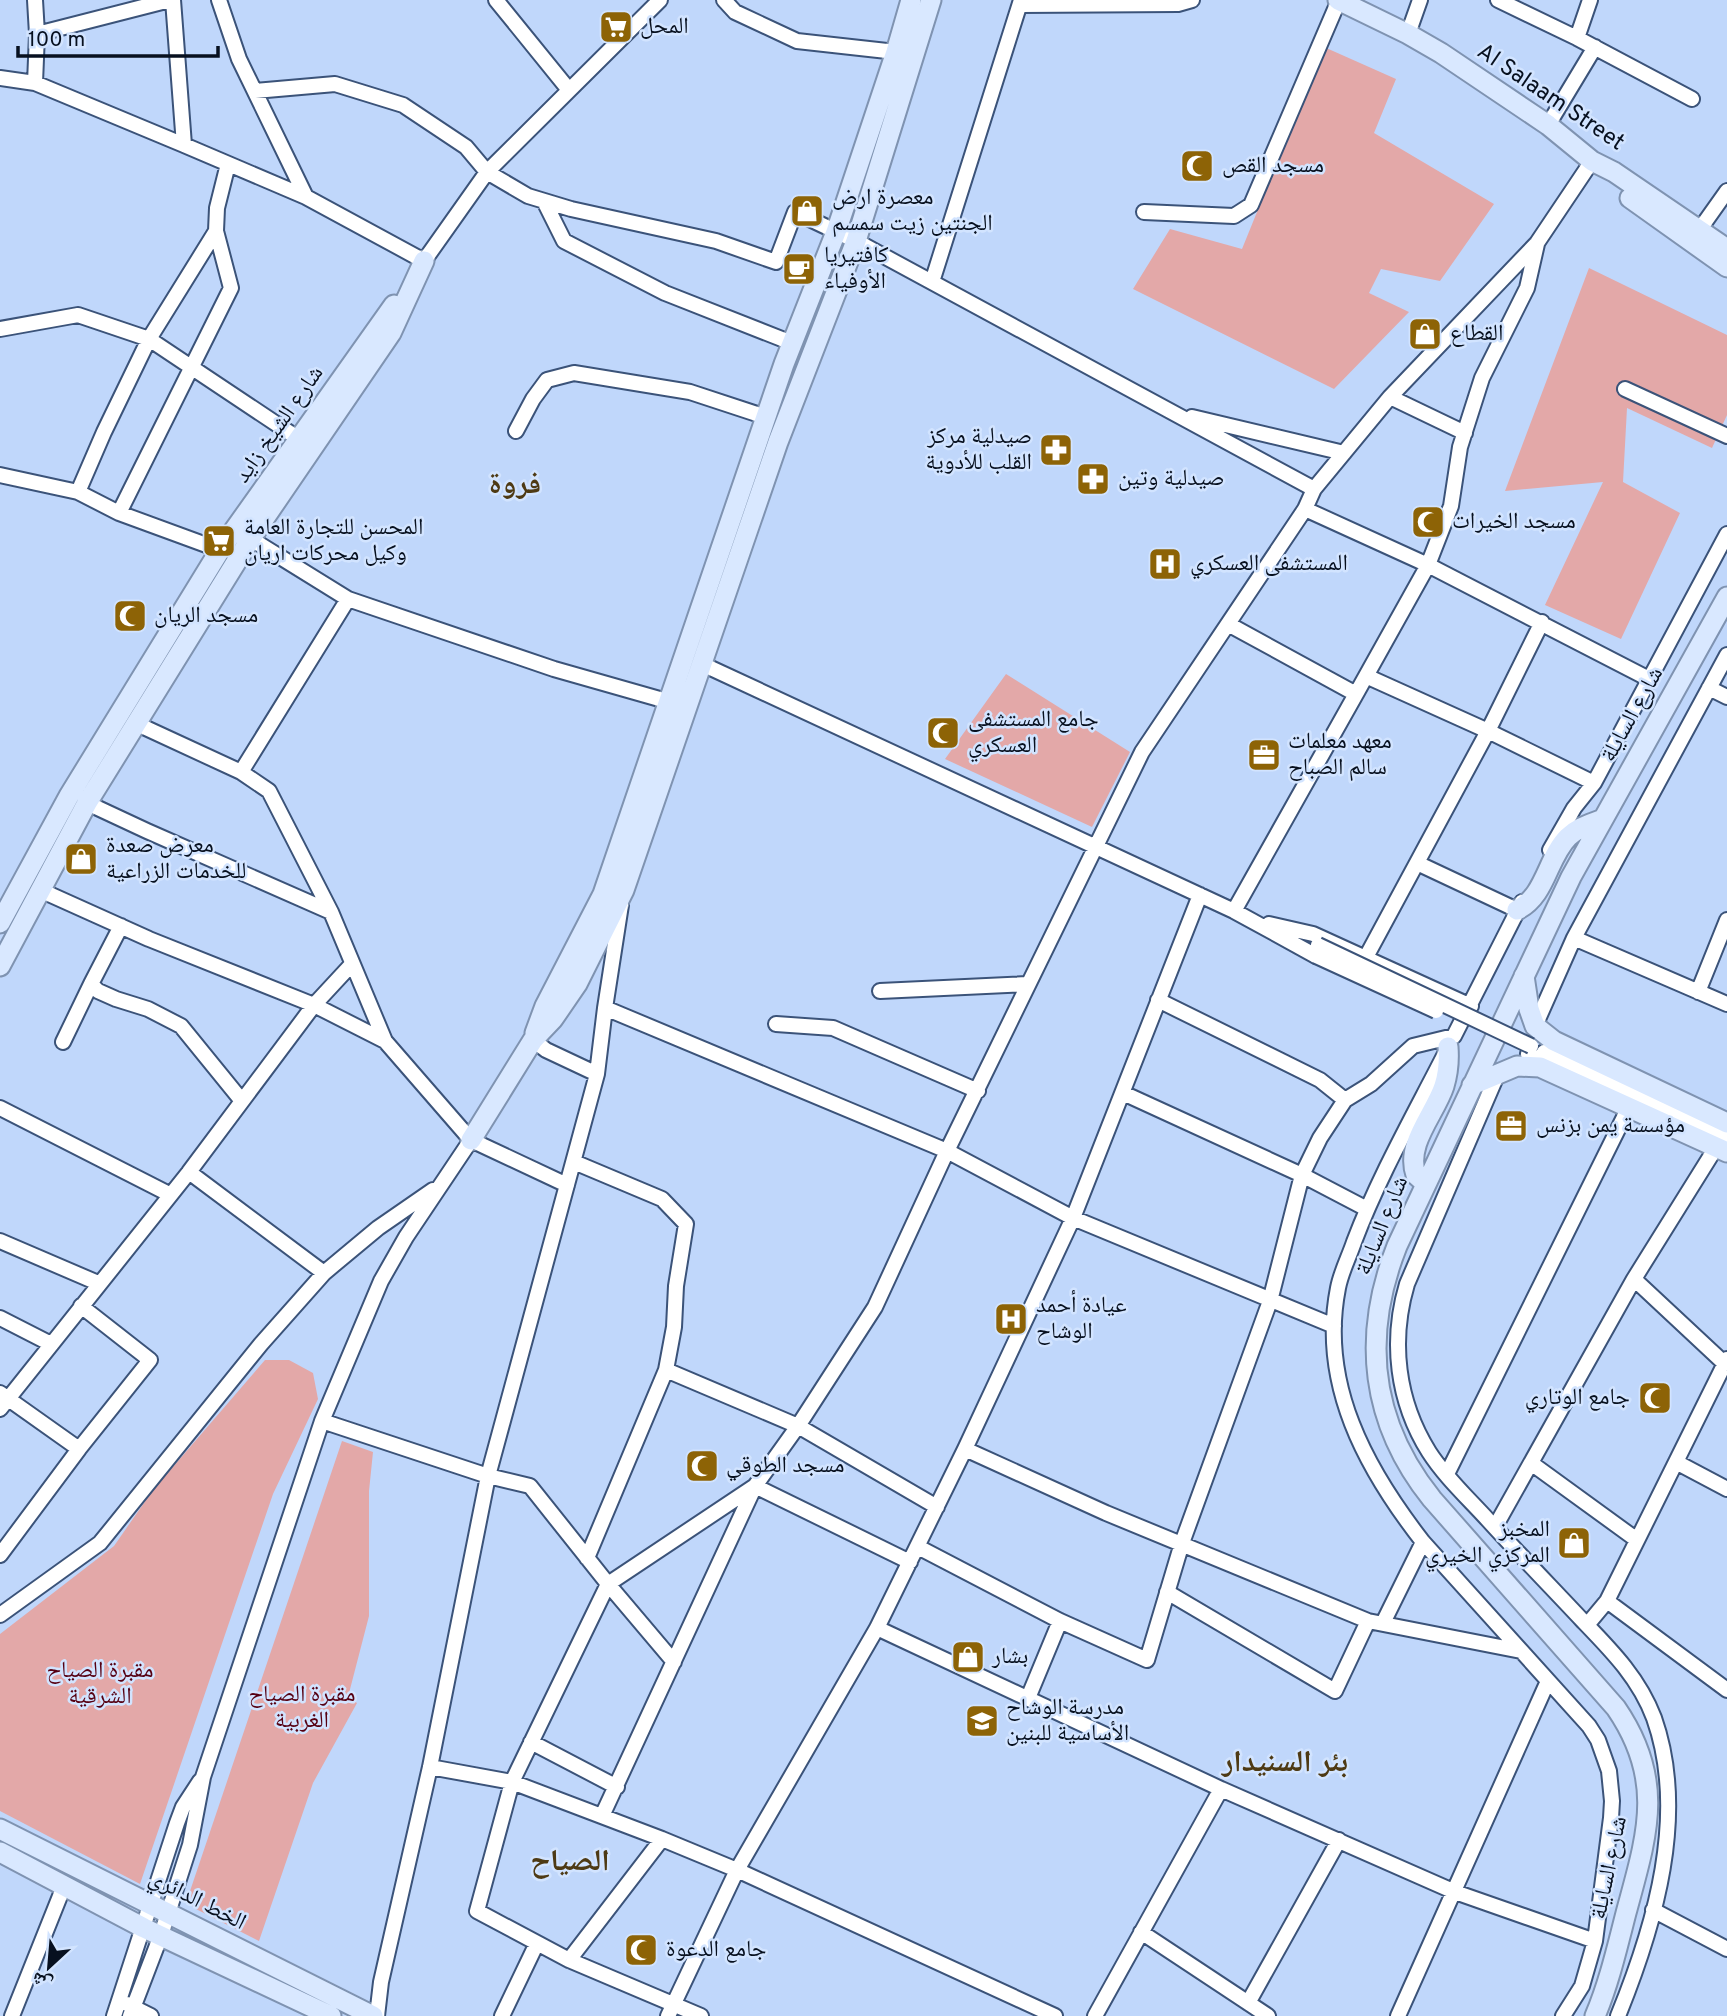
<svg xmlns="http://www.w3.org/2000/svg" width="1727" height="2016" font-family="Overpass,'Noto Naskh Arabic',sans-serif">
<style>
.green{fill:#e3a8a8}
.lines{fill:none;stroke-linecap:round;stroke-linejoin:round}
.minor-casing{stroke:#3b5379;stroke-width:18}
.major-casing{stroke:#7f93b1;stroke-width:23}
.minor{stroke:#fff;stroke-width:14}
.major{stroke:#d9e8ff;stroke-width:19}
.minor-bridge-casing{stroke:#3b5379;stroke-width:18;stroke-linecap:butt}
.minor-bridge{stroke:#fff;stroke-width:14}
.labels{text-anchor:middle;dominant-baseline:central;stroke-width:5;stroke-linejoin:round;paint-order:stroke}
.poi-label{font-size:23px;fill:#07101f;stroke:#d2e4ff;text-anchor:start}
.street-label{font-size:23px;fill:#07101f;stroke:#d2e4ff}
.park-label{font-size:23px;fill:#560012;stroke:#d2e4ff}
.district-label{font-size:30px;font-weight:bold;fill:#4e3a14;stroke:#d2e4ff}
</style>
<rect width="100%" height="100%" fill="#c0d7fb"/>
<!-- green -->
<path class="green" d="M1324 47 1396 79 1374 133 1494 204 1440 281 1381 269 1369 293 1409 312 1334 389 1133 289 1170 229 1242 249Z
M1589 268 1727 335V415L1712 448 1627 408 1623 482 1680 513 1621 639 1545 605 1603 482 1505 491Z
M1006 674 1130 752 1092 827 945 759Z
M265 1360H289L313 1373 318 1399 273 1494 140 1884 0 1811V1634L114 1546 153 1490Z
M342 1441 373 1452 369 1491V1616L348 1697 357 1703 313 1783 259 1941 194 1908 187 1900Z"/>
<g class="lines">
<defs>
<path id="minor" d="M35 0 37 34
M219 0 239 59 306 197 424 261 487 172 660 0
M496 0 569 90
M724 0 735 12 797 41 896 52
M1498 0 1577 38 1692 99
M1020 5 1178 4 1192 0
M1408 34 1420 0
M1577 38 1590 0
M0 78 35 83 37 34 170 0
M35 83 184 145 173 0
M255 91 335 84 403 105 466 147 487 172 528 196 571 209 716 241 776 262 795 212 856 241 1314 489
M1548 125 1595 47
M184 145 306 197
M544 201 564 241 665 293 792 343
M1144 212 1234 216 1251 205 1339 0
M1700 229 1727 191
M932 282 1021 0
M0 329 78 315 149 339 299 439
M1625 389 1727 436
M1390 397 1465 433
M1192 417 1344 453
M516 431 533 399 547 380 574 373 690 392 766 417
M0 475 78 492 119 513 220 550
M78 492 104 432 149 339 216 231
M1305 509 1428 565 1649 679
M119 513 231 288 216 231 217 208 228 164
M243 534 348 599 554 669 670 702
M348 599 241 772 269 791 331 912 385 1041 471 1140 567 1185
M1228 624 1356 694 1234 911
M702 664 1234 911 1316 956
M1366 676 1488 731 1594 783
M1709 688 1727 697
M1356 694 1428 565 1451 506 1460 447 1482 378 1527 288 1537 244
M135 723 241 772
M87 803 147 831 331 912
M1550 850 1574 808 1594 783 1727 534
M1417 863 1517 910
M40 890 149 939 314 1005 385 1041
M1269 924 1313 934 1471 1006
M121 926 91 984 98 991 116 999 148 1009 181 1026 242 1101
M1574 938 1727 1004
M1365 959 1488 731 1542 622
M880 991 1028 984
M1698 992 1727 920
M1158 1000 1320 1080 1345 1100
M605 1008 947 1151 1073 1218 1334 1326
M776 1024 833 1028 978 1091
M1535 1026 1574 938 1727 655
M533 1040 546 1050 597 1074
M63 1042 91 984
M1447 1050C1415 1113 1379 1176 1354 1242 1349 1257 1341 1272 1338 1288 1319 1384 1366 1469 1423 1542L1589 1726 1598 1740 1609 1771 1612 1801 1611 1818 1595 1941 1582 1986 1563 2016
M1544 1052 1727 1137
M1528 1054 1552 1065
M1498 1073 1407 1284C1390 1341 1397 1401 1429 1452 1445 1477 1468 1498 1488 1520 1519 1554 1551 1587 1582 1620 1611 1650 1639 1678 1654 1718 1688 1814 1655 1925 1618 2016
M1123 1093 1302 1175 1367 1209
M0 1108 169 1194
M574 1162 662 1199 686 1224 676 1286 674 1327 666 1370 587 1558
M189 1172 324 1273
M0 1241 98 1283
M1634 1279 1725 1364
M0 1318 51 1344
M666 1370 798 1426 937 1507
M0 1393 79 1449
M0 1409 189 1172 314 1005 352 964
M322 1421 488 1476 530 1486 608 1584 674 1662
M965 1449 1106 1513 1368 1621 1521 1651
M1676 1462 1727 1489
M1531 1463 1637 1540
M1447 1474 1628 1109
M1495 1527 1634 1279 1715 1149
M918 1547 1060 1621 1147 1660 1182 1543 1270 1301 1302 1175 1320 1138 1345 1100 1371 1084 1413 1046 1454 1036 1522 902
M0 1555 79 1449 150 1360 81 1306
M1167 1592 1335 1691 1368 1621
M1607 1601 1727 1690
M0 1615 100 1543 261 1344 324 1273 378 1228 433 1190
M1383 1623 1423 1542
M1587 1625 1607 1601 1727 1359
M877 1628 1221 1789 1455 1892 1595 1941
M1028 1698 1060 1621
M531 1742 617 1787
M430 1767 512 1782 662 1839 737 1870 1055 2016
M602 1816 755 1486 910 1562
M1653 1910 1727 1949
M1141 1932 1268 2016
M569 1960 662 1839
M1248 2003 1339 1840
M127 2004 151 2016
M12 2016 64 1886
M114 2016 177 1823 183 1807 200 1781
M130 2016 161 1935 190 1845 203 1777 322 1421 381 1281 406 1237 471 1140
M377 2016 381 1982 430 1767 488 1476 597 1074 605 1008 621 905
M502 2016 537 1943
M668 2016 737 1870 877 1628 965 1449 1073 1218 1200 895
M701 2016 569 1960 477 1911 512 1782 608 1584 755 1486 798 1426 875 1307 947 1151 1142 752 1305 509 1314 489 1390 397 1537 243 1592 161
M1095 2016 1221 1789
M1398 2016 1548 1681"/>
<path id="major" d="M1338 0 1408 34 1441 53 1548 125 1592 161 1614 172 1727 249
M1630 198 1727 267
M1517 910C1546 896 1547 858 1568 837 1578 827 1591 824 1603 819
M0 923 69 796 220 550 394 305
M0 966 87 803 251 538 391 333 424 261
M1524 976 1529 1009 1535 1026 1554 1041 1727 1123
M535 1033 545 1006 603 894 784 364 836 232 896 52 911 0
M1472 1085 1517 1066 1540 1067 1727 1152
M471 1140 533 1040 553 1019 577 984 624 890 778 442 856 241 931 0
M1426 1184 1416 1175C1405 1144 1435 1114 1444 1086 1448 1073 1449 1060 1448 1047
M0 1829 373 2016
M0 1852 144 1928 331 2016
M1595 2016C1609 1983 1617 1948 1626 1913 1647 1835 1666 1781 1616 1708L1432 1499C1371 1423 1361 1337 1397 1246L1571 877 1727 597"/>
</defs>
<!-- minor casing -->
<use href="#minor" class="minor-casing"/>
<!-- major casing -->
<use href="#major" class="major-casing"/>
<!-- minor -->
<use href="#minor" class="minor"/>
<!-- major -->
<use href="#major" class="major"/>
<defs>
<path id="minor-bridge" d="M1318 945 1531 1046
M1316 956 1436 1011"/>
</defs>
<!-- minor-bridge casing -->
<use href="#minor-bridge" class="minor-bridge-casing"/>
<!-- minor-bridge -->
<use href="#minor-bridge" class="minor-bridge"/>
</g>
<!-- icons -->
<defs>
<symbol id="supermarket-square" viewBox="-11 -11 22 22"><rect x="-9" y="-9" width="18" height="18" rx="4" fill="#8d6306" stroke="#d2e4ff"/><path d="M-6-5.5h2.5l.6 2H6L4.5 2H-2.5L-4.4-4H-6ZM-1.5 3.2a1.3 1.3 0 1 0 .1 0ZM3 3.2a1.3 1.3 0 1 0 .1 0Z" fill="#fff"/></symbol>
<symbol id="mosque-square" viewBox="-11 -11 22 22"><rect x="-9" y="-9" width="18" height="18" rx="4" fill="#8d6306" stroke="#d2e4ff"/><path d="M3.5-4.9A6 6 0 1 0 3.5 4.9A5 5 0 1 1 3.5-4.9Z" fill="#fff"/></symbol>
<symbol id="shop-square" viewBox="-11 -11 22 22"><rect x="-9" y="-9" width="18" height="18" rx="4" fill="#8d6306" stroke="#d2e4ff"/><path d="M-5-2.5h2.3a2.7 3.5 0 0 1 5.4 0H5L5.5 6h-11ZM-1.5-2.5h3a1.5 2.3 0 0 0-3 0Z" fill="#fff"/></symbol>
<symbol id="cafe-square" viewBox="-11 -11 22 22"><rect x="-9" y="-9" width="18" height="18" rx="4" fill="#8d6306" stroke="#d2e4ff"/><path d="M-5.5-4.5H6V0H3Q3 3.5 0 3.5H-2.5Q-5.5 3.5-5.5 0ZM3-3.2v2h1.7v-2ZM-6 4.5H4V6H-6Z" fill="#fff"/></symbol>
<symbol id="pharmacy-square" viewBox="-11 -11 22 22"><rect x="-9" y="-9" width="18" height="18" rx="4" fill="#8d6306" stroke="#d2e4ff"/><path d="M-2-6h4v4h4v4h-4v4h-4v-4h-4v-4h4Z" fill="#fff"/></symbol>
<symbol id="hospital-square" viewBox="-11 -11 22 22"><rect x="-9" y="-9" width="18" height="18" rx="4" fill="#8d6306" stroke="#d2e4ff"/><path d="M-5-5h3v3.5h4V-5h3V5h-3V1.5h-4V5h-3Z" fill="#fff"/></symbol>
<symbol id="office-square" viewBox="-11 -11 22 22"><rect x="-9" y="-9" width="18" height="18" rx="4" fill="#8d6306" stroke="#d2e4ff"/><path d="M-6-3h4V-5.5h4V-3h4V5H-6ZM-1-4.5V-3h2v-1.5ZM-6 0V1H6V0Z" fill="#fff"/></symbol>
<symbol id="school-square" viewBox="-11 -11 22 22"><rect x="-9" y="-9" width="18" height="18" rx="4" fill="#8d6306" stroke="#d2e4ff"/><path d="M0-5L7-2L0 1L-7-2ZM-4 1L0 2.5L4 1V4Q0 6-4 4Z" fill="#fff"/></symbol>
</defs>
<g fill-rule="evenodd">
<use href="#supermarket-square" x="597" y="8" width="38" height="38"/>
<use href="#mosque-square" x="1178" y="147" width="38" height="38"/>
<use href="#shop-square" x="788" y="192" width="38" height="38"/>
<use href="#cafe-square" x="780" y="250" width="38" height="38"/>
<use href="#shop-square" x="1406" y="315" width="38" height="38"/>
<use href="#pharmacy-square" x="1037" y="431" width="38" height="38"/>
<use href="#pharmacy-square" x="1074" y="460" width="38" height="38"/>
<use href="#mosque-square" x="1409" y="503" width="38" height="38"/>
<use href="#supermarket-square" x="200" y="522" width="38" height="38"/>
<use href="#hospital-square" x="1146" y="545" width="38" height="38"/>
<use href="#mosque-square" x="111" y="597" width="38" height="38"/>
<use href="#mosque-square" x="924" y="714" width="38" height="38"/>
<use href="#office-square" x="1245" y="736" width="38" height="38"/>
<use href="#shop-square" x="62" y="840" width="38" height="38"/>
<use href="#office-square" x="1492" y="1107" width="38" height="38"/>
<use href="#hospital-square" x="992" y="1300" width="38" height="38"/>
<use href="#mosque-square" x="1636" y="1379" width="38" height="38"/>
<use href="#mosque-square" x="683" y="1447" width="38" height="38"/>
<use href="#shop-square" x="1555" y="1524" width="38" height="38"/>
<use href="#shop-square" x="949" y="1638" width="38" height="38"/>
<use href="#school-square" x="963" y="1702" width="38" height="38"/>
<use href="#mosque-square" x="622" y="1931" width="38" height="38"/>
</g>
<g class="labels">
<!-- poi labels -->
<g class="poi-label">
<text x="640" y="27">المحل</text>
<text x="1222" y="166">مسجد القص</text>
<text x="832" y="198">معصرة ارض<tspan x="832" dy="26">الجنتين زيت سمسم</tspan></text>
<text x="824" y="256">كافتيريا<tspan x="824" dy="26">الأوفياء</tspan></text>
<text x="1450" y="334">القطاع</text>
<text x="1032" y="437" text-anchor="end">صيدلية مركز<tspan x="1032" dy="26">القلب للأدوية</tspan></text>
<text x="1118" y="479">صيدلية وتين</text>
<text x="1452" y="522">مسجد الخيرات</text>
<text x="244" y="528">المحسن للتجارة العامة<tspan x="244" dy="26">وكيل محركات اريان</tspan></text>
<text x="1190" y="564">المستشفى العسكري</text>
<text x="154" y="616">مسجد الريان</text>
<text x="968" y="720">جامع المستشفى<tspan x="968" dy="26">العسكري</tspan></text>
<text x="1288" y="742">معهد معلمات<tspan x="1288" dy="26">سالم الصباح</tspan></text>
<text x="106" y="846">معرض صعدة<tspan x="106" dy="26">للخدمات الزراعية</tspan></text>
<text x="1536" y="1126">مؤسسة يمن بزنس</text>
<text x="1036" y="1306">عيادة أحمد<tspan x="1036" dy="26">الوشاح</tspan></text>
<text x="1630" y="1398" text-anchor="end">جامع الوتاري</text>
<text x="726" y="1466">مسجد الطوقي</text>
<text x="1550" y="1530" text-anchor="end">المخبز<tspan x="1550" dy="26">المركزي الخيري</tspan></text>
<text x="992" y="1657">بشار</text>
<text x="1006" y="1708">مدرسة الوشاح<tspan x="1006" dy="26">الأساسية للبنين</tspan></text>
<text x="666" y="1950">جامع الدعوة</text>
</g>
<!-- street labels -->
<g class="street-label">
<text transform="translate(1550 98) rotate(34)">Al Salaam Street</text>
<text transform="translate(280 425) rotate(-55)">شارع الشيخ زايد</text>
<text transform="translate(1633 715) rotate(-61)">شارع السايلة</text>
<text transform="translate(1383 1226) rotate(-68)">شارع السايلة</text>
<text transform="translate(1610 1868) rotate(-78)">شارع السايلة</text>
<text transform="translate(197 1901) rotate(27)">الخط الدائري</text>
</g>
<!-- park labels -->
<g class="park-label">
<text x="100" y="1671">مقبرة الصياح<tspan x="100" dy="26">الشرقية</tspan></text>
<text x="302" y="1695">مقبرة الصياح<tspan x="302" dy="26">الغربية</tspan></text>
</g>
<!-- district labels -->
<g class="district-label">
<text x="515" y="485">فروة</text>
<text x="1285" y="1763">بئر السنيدار</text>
<text x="570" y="1862">الصياح</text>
</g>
</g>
<!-- north arrow -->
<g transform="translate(49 1967) rotate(206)" stroke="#d2e4ff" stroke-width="5" paint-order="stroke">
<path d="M0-5L12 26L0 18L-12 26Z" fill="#07101f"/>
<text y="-10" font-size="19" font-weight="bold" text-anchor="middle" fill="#07101f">ش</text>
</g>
<!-- scale -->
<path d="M18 46v10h200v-10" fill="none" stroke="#07101f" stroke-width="3.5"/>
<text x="28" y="46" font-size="21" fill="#07101f" stroke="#d2e4ff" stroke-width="5" paint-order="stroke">100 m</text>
</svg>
